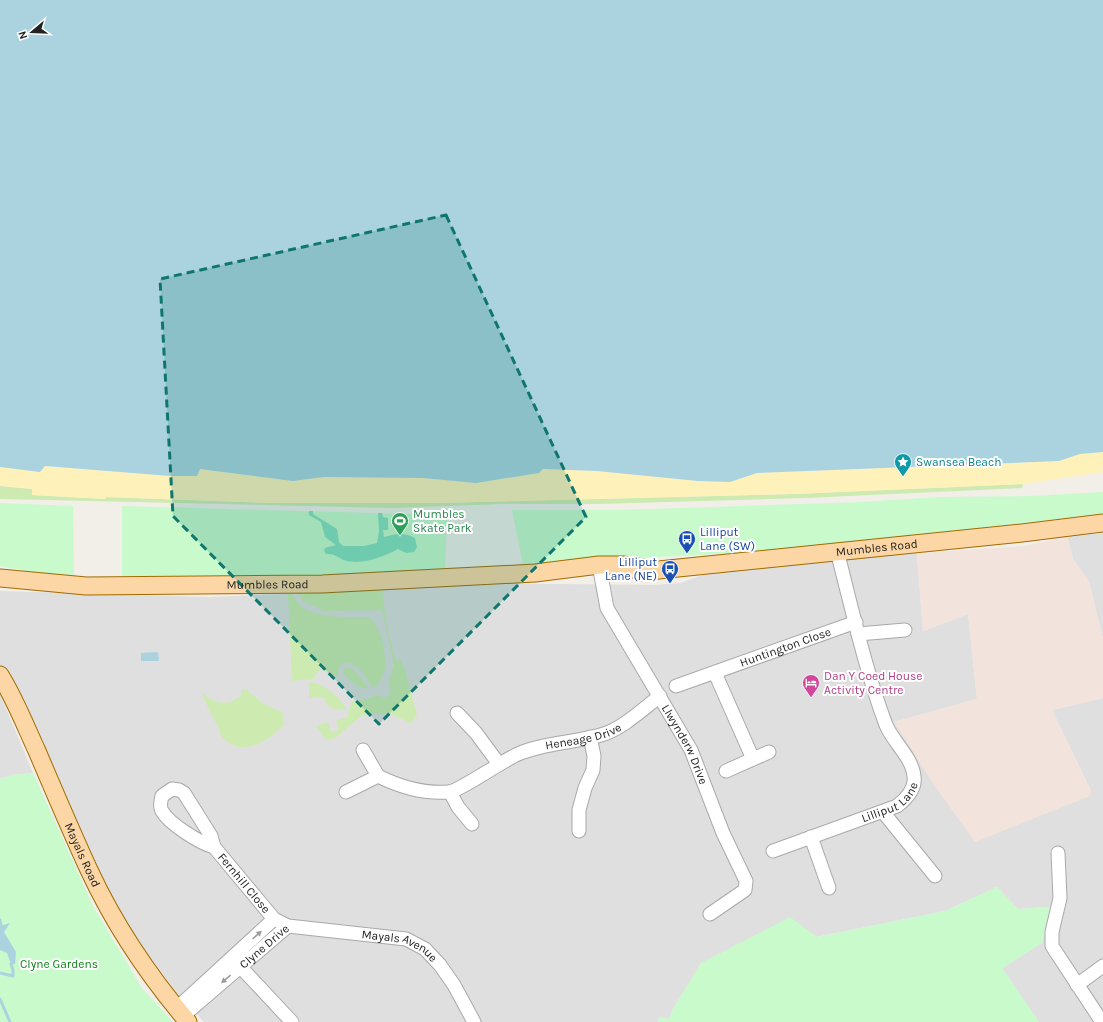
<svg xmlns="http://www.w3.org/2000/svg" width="1103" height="1022" font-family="Karla,sans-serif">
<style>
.residential{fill:#e0dfdf}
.military{fill:#f3e3dd}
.grass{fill:#cdebb0}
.sand{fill:#fff1ba}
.park{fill:#c8facc}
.pitch{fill:#88e0be}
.water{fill:#aad3df}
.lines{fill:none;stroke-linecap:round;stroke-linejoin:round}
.stream{stroke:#aad3df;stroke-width:3}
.minor-casing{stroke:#a9a9a9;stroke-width:15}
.major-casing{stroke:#a06b00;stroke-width:19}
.minor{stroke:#fff;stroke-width:13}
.major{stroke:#fcd6a4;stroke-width:17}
.oneway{fill:#9c9c9c}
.marked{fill:#0f766e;fill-opacity:0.2;stroke:#0f766e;stroke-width:3;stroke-dasharray:8 5;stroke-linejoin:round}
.labels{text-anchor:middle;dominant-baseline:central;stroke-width:4;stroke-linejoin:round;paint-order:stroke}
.culture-label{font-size:12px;fill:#0d838f;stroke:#fff;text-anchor:start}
.leisure-label{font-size:12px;fill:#27864d;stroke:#fff;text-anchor:start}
.transit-label{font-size:12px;fill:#164399;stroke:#fff;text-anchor:start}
.street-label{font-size:12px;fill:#222;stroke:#fff}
.hotel-label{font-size:12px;fill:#b23c85;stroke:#fff;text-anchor:start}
.park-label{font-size:12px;fill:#0c8416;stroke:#fff}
</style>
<rect width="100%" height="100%" fill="#f2efe9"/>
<!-- residential -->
<path class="residential" d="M1103 533V639L1089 582 1073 559 1067 536Z
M917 553 923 631 968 614 977 699 894 722 1091 791 1052 710 1103 698V1022H1039L1002 968 1042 943 1050 907 1018 909 997 887 945 911 816 937 701 963 673 1009 669 1019 659 1017 658 1022H204L179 995 114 910 15 692 0 666V591L209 597 382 590 452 583 655 585 680 583 715 571 777 561Z
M0 694 33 773 12 775 0 779Z"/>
<!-- military -->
<path class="military" d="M1067 536 1073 559 1089 582 1103 639V698L1052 710 1091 791 1090 796 975 842 934 785 894 722 977 699 968 614 923 631 917 553 1025 546Z"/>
<!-- grass -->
<path class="grass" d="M1023 484 1022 488 805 498 599 504H502L393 508 0 499V486L33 489 32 495 105 499 106 497 271 503H439L795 494Z
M382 590 387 629 396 661 401 659 403 667H404L417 715 411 723 388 713 362 715 334 739 326 740 316 726 328 722 331 732 339 730 336 721 347 717 352 701 363 700 378 695 384 698 389 696 391 689 388 683 394 665 382 610 325 611 303 601 299 594Z
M288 594H293C300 620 348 617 368 617 381 623 388 659 384 673 382 679 378 684 373 688L360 669 349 662 340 665 337 677 321 668 313 679 292 681Z
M347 668H352L369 688C362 691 345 678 343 671Z
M309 682C323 682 341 698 347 710 336 710 327 709 324 697L309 698Z
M241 690H247L261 702 283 713 284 725C268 741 242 759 222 737 219 733 219 727 216 723 210 713 206 703 201 692 208 699 220 705 230 702 235 701 237 697 241 696Z"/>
<!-- sand -->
<path class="sand" d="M1103 452V472L1023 484 795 494 439 503H271L106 497 105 499 32 495V489L0 486V467L40 472 45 466 170 476H196L200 469 293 481 324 477 423 478 476 483 539 473 543 469 597 471 698 481 730 482 756 473 1059 461 1080 454Z"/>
<!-- park -->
<path class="park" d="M1103 492V513L1025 523 773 551 523 564 512 510H618L861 502 939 497 1030 496Z
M0 503 73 506 74 575 44 574 0 566Z
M122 506 447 515 445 574 122 576Z
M33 773 94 908 142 988 173 1022H0V779L12 775Z
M997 887 1018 909 1050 907 1042 943 1002 968 1039 1022H658L659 1017 669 1019 673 1009 701 963 790 917 817 937 945 911Z"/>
<!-- pitch -->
<path class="pitch" d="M309 511H313V514L337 529 339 542 343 546H364L377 543 379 531 378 513H382L383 517 388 518V530H383L384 537C397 534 403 532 415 538L417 547 414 552 406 553 398 549C383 557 365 564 347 561 339 559 335 553 326 554L324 551 325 548 336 545 325 537 321 522 309 515Z"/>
<!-- water -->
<path class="water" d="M0 0H1103V452L1080 454 1059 461 757 473 730 482 698 481 597 471 543 469 539 473 476 483 423 478 324 477 293 481 200 469 197 476H170L45 466 40 472 0 467Z
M158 652 159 661H141V653Z
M10 923 4 932 16 952 15 964H11L7 953 0 950V926Z"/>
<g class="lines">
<!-- stream -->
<path class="stream" d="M0 920 1 926
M0 973 13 976V970L11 964
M0 999 10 1022"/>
<defs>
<g id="minor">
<path id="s1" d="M599 565 607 608 691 750 723 833 746 881 745 890 710 914"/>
<path d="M858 634 905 630"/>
<path d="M715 673 753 759"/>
<path id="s2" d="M676 686 856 622"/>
<path d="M457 713 476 733 499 764"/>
<path d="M363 750 378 776"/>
<path d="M726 771 769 752"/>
<path d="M172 789 179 790 184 793 211 836 214 847C200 843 169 824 162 811 159 806 161 801 162 796Z"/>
<path id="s3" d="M346 792 378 776C400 787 424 794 449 792 459 791 504 760 518 754 546 742 576 743 604 734 623 728 644 708 660 696"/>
<path d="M450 792 458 807 472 824"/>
<path d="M883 812 935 876"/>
<path d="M579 831V810L585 788 593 770 594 756 590 737"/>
<path d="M811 837 829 888"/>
<path id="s4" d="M214 847 274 919 288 926 406 939 425 949 440 965 454 985 474 1022"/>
<path id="s5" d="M773 851 897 806C906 799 916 788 914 776 912 757 893 742 886 725 865 669 852 609 837 551"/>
<path d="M1058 853 1060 898 1052 932V946L1102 1022"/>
<path d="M235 961 292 1022"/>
<path d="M1077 985 1103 966"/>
<path d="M177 1008 274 919"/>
<path id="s6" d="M183 1016 288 926"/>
</g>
<g id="major">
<path id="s7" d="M639 572 1022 533 1103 523"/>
<path id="s8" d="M0 578 86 586 322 584 535 573 599 565H623L650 569"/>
<path id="s9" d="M0 675C15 699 25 725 37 751 54 791 71 831 89 870 115 926 148 975 188 1022"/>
</g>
</defs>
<!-- minor casing -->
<use href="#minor" class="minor-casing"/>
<!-- major casing -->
<use href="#major" class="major-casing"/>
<!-- minor -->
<use href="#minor" class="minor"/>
<!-- major -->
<use href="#major" class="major"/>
</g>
<!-- one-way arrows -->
<defs><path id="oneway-solid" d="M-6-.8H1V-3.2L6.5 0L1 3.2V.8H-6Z"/></defs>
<g class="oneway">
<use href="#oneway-solid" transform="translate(257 935) rotate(-42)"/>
<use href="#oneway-solid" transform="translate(226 979) rotate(140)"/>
</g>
<!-- marked area -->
<path class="marked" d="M446 215 586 517 379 724 173 516 160 279Z"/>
<!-- icons -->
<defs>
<symbol id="sight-pin" viewBox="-11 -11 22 30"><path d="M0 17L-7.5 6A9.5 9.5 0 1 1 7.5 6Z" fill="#0f9aa8" stroke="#fff"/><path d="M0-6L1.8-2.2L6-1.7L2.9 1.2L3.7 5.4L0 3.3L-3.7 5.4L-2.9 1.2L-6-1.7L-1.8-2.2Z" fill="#fff"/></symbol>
<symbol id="stadium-pin" viewBox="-11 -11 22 30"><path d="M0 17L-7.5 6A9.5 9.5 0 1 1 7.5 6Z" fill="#2e9e5b" stroke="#fff"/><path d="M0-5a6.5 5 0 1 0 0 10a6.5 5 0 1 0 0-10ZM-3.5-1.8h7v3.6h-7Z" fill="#fff"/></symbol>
<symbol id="bus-pin" viewBox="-11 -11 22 30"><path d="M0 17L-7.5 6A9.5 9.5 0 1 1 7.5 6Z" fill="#1a4fb4" stroke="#fff"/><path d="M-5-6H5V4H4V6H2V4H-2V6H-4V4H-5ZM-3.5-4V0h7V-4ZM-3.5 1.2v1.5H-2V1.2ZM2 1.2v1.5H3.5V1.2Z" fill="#fff"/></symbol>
<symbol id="hotel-pin" viewBox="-11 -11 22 30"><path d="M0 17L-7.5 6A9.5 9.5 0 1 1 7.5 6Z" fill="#d1479c" stroke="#fff"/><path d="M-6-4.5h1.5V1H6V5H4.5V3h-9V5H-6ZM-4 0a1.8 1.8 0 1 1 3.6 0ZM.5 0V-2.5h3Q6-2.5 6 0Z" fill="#fff"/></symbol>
</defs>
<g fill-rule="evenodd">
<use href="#sight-pin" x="893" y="452" width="20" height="27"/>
<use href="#stadium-pin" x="390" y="511" width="20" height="27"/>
<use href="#bus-pin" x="677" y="529" width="20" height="27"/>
<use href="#bus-pin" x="660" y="559" width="20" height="27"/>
<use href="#hotel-pin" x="801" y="673" width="20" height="27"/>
</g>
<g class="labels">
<!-- culture labels -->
<g class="culture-label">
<text x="916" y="462">Swansea Beach</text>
</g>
<!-- leisure labels -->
<g class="leisure-label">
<text x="413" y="514">Mumbles<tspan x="413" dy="14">Skate Park</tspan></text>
</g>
<!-- transit labels -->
<g class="transit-label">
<text x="700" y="532">Lilliput<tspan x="700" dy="14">Lane (SW)</tspan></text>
<text x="657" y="562" text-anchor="end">Lilliput<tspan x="657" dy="14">Lane (NE)</tspan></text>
</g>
<!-- street labels -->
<g class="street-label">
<text stroke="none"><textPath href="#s7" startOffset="239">Mumbles Road</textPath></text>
<text stroke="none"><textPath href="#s8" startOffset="268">Mumbles Road</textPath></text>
<text stroke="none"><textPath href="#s2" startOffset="116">Huntington Close</textPath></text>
<text stroke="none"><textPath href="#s3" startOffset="256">Heneage Drive</textPath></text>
<text stroke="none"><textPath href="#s1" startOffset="201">Llwynderw Drive</textPath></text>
<text stroke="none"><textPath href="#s5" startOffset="128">Lilliput Lane</textPath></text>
<text stroke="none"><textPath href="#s9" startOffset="198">Mayals Road</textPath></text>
<text stroke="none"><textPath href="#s4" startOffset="47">Fernhill Close</textPath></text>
<text stroke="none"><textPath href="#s6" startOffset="107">Clyne Drive</textPath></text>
<text stroke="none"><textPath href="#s4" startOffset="224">Mayals Avenue</textPath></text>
</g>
<!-- hotel labels -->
<g class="hotel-label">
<text x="824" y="676">Dan Y Coed House<tspan x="824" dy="14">Activity Centre</tspan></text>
</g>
<!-- park labels -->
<g class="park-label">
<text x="59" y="964">Clyne Gardens</text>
</g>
</g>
<!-- north arrow -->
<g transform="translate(32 32) rotate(251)" stroke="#ffffff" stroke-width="3" paint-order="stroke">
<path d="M0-3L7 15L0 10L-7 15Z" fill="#222222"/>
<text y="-6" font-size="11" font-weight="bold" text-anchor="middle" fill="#222222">N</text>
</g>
</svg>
